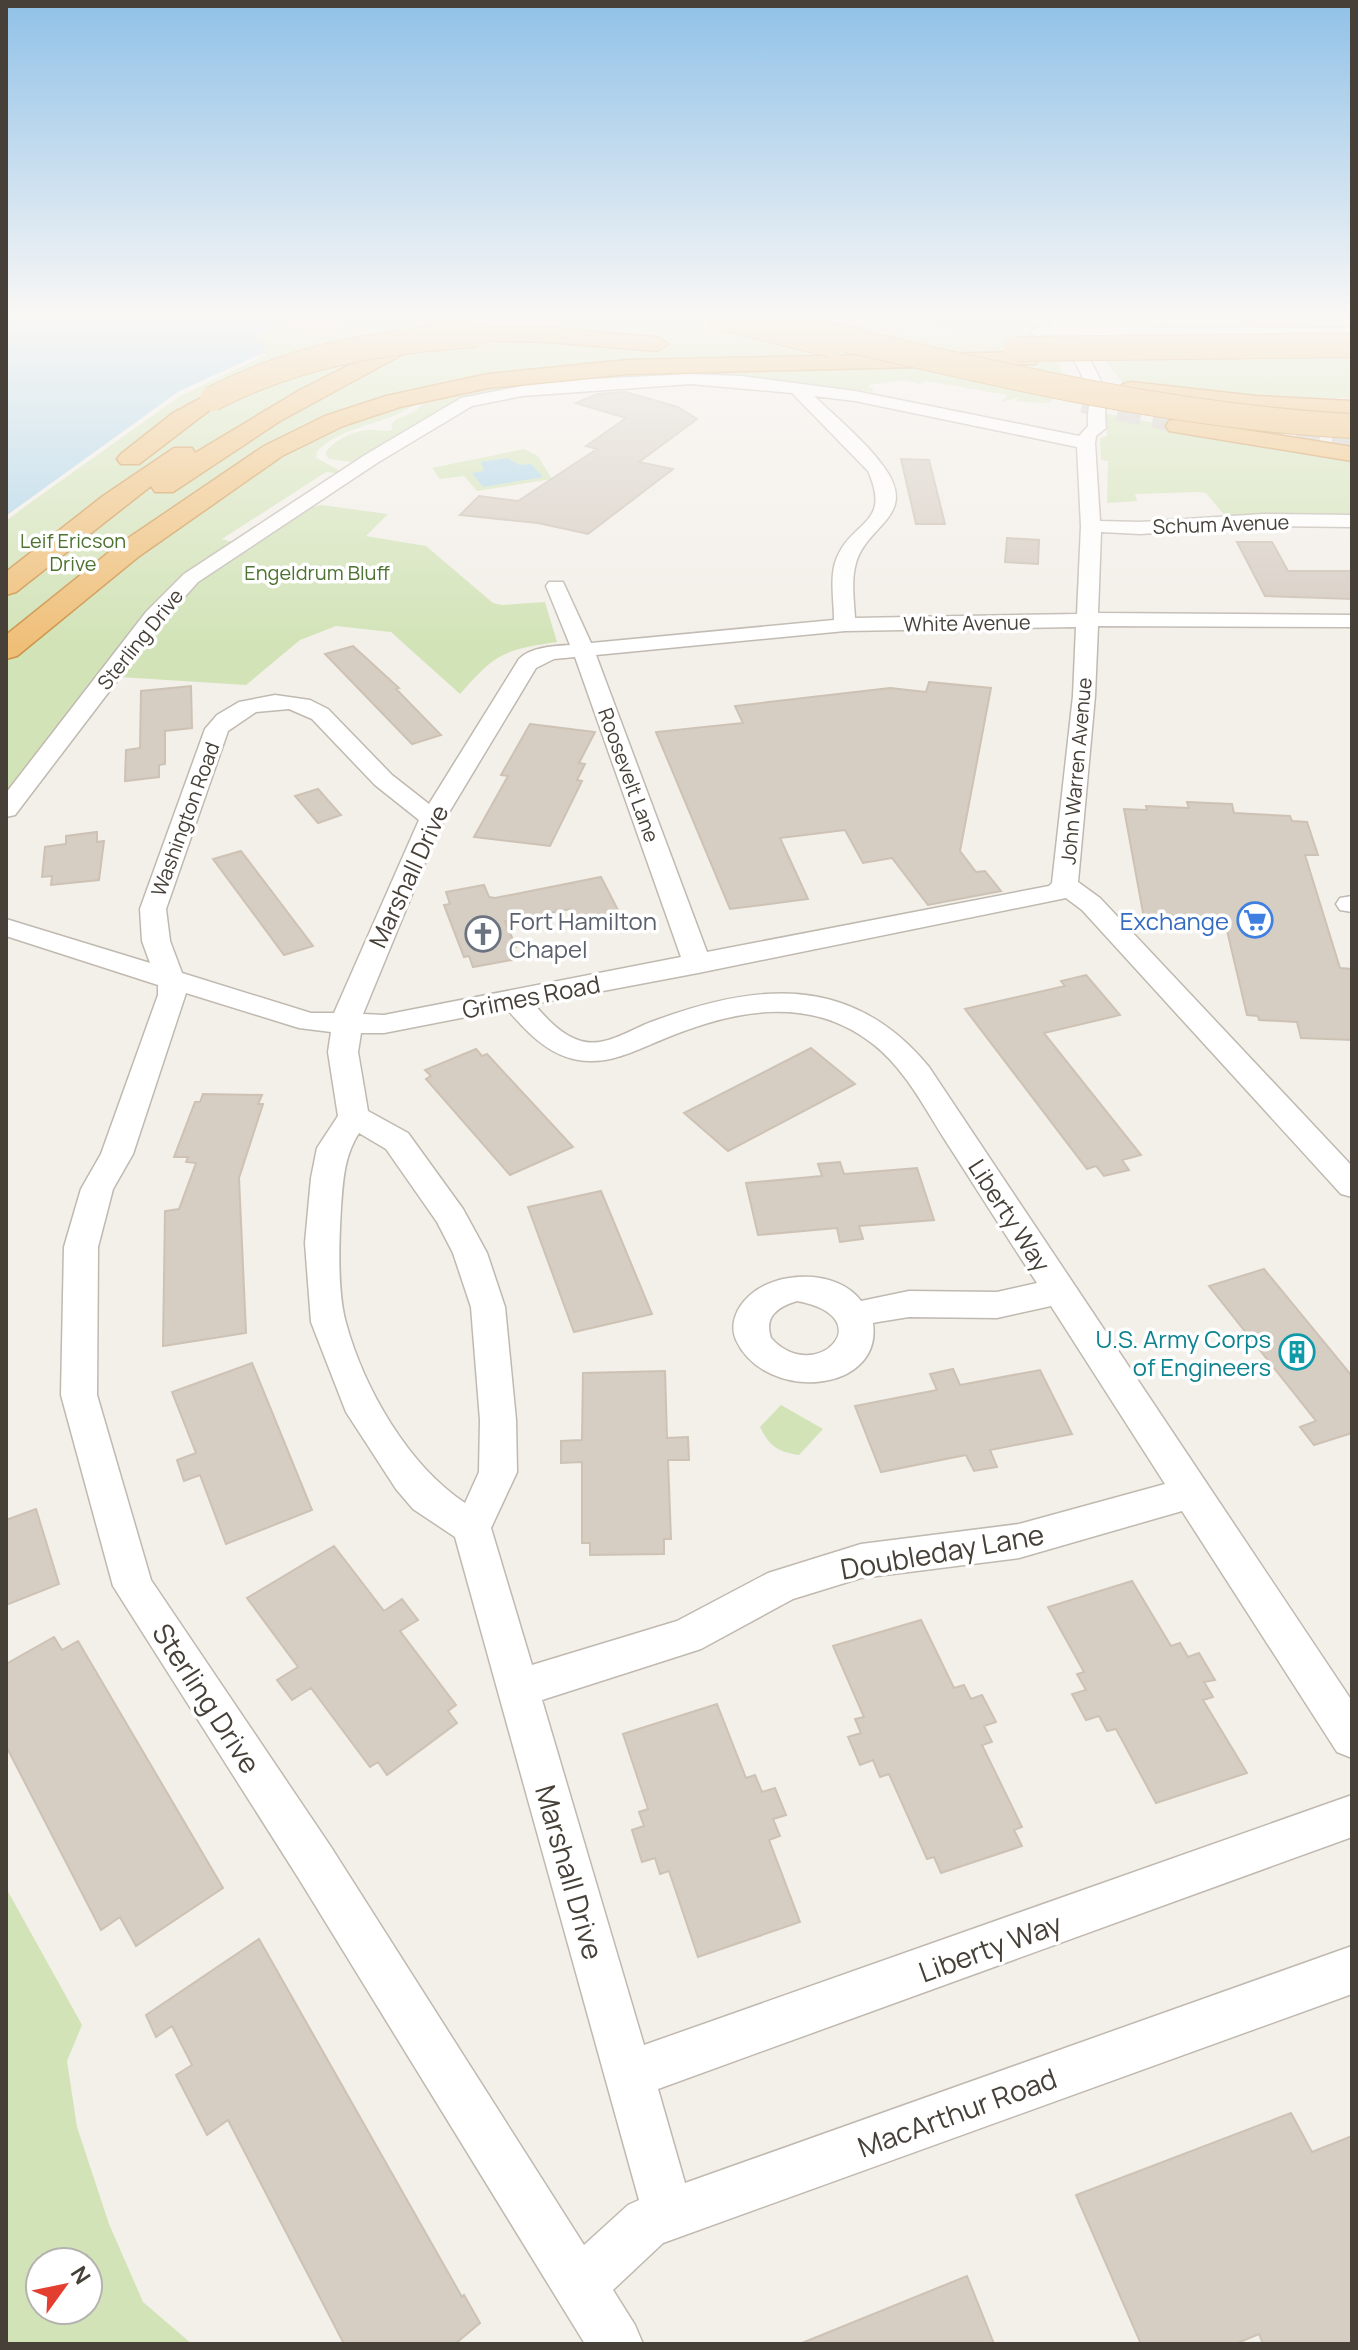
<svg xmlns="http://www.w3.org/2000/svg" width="1358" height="2350" font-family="Manrope,sans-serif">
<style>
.green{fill:#d2e3b7;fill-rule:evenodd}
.sand{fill:#f3e7c9}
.water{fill:#acd4e9}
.pier{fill:#f3efe9}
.building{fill:#d6cdc3;stroke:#cdc2b4;stroke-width:2}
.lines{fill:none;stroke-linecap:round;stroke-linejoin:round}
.highway-tunnel{stroke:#d0ccc6;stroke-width:24;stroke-dasharray:24 12;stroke-linecap:butt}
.minor-casing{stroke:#c0b9b0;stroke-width:3}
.highway-casing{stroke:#cd9349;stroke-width:3}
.minor{fill:#fff;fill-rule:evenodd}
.highway{fill:#efbf78;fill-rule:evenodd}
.highway-bridge-casing{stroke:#cd9349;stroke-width:26;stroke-linecap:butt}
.highway-bridge{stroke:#efbf78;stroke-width:24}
.labels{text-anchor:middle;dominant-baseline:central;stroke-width:7;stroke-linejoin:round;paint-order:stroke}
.far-street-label{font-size:20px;fill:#464038;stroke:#fff}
.far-park-label{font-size:20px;fill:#4e7231;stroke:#fff}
.street-label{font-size:24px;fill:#464038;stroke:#fff}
.worship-label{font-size:24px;fill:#5b616d;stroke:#fff;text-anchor:start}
.shop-label{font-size:24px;fill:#366cbe;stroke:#fff;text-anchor:end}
.culture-label{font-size:24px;fill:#0d838f;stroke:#fff;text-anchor:end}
.near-street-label{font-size:28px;fill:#464038;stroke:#fff}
</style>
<rect width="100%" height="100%" fill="#f3efe9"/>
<!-- green -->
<path class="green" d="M275 317H834L905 336 1048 335 1065 379 1050 403H1046L1014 401 1020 397 1001 402 1007 395 926 381 920 384 902 380 868 385 874 391 871 392 765 380 503 390 366 459 352 462 329 459 325 453C335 439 356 429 373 430 382 430 385 433 393 429L391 425 396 419 414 412 429 398C416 403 408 409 396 415 369 426 339 430 317 451L316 458 339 470 340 474 326 472 222 539 235 543 171 585 6 794V521L135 422 181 393 263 354 255 335 279 327Z
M870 317H1034V328L945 329Z
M1087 339 1352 341V398L1134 396Z
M1103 413 1352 460V517H1226L1206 493 1198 492 1135 494 1137 501 1107 503 1108 461 1101 460 1100 438 1107 436V429L1100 425Z
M524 449 538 456 552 479 477 491 464 476 440 479 432 468Z
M321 505 388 514 366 536 426 546 493 603 502 605 545 602 557 642C503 650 496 653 460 694L391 632 336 626 300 640 246 685 120 677 186 591 209 571 309 508Z
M781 1405 823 1429 799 1455C778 1452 769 1446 760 1427Z
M6 1888 82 2025 67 2061 77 2127 109 2224 143 2302 192 2344H6ZM40 2262H88V2310H40Z"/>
<!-- sand -->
<path class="sand" d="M291 317H349L319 338 314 337 317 334 285 325Z"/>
<!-- water -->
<path class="water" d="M6 317H275L274 322 280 326 255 336 256 341 266 344 261 354 178 392 6 516Z
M507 458 519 465 531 464 543 477 483 487 472 473 484 471 481 462Z"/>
<!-- pier -->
<path class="pier" d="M261 354 266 355 180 396 6 520V516L178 392Z"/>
<!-- building -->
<path class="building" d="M1243 317H1292L1298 325H1248Z
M625 392 678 407 697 419 639 462 673 469 588 534 538 523 460 515 479 496 518 501 597 449 586 446 626 418 576 403 597 394Z
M901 459 929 460 945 524H916Z
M1007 538 1039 540 1038 564 1005 562Z
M1237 542H1272L1288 571H1352V599L1265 596Z
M353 646 399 688 396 689 441 735 412 744 325 654Z
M929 682 991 688 960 851 976 872 985 871 1001 891 928 905 892 858 863 863 845 830 780 838 808 899 730 909 656 732 743 723 735 706 890 688 926 692Z
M191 686 192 728 165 731V764L159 765V777L125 781 126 750 140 748 141 691Z
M530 724 595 732 579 763 585 764 577 780 582 781 550 846 474 837 508 776 501 775Z
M318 789 341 815 318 823 295 796Z
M1187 802 1232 804 1234 813 1290 816 1292 821 1307 822 1318 855H1305L1340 968 1352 969V1040L1301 1038 1297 1022 1259 1020 1258 1016 1247 1015 1225 922 1144 918 1124 809 1147 810 1146 806 1189 808Z
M97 832V842L104 841 99 880 51 885 52 876 42 877 45 847 66 844V836Z
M241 851 276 897 313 946 284 955 213 859Z
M601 877 620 914 578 922 571 909 505 921 516 947 512 948 517 959 473 967 469 956 464 957 444 905 450 904 446 892 484 885 489 897 495 898Z
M1086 975 1120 1015 1044 1033 1141 1155 1122 1160 1129 1170 1104 1176 1096 1166 1087 1169 965 1009 1065 986 1061 981Z
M811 1048 855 1084 728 1151 684 1113Z
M476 1049 482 1056 487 1054 573 1147 510 1175 426 1079 431 1076 425 1070Z
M203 1094 262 1095 258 1104H263L239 1178 246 1333 163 1346 165 1211 179 1209 196 1163 186 1162 188 1157H174L195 1102H200Z
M840 1162 844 1174 917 1168 934 1220 859 1226 863 1239 840 1242 837 1228 758 1235 746 1183 822 1176 818 1164Z
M601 1191 652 1314 574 1332 528 1207Z
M1264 1269 1352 1376V1433L1314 1445 1300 1427 1316 1421 1209 1286Z
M252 1363 312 1510 226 1544 200 1475 184 1481 177 1460 196 1453 172 1392Z
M953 1369 960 1385 1040 1370 1072 1434 990 1450 997 1467 974 1471 966 1455 881 1472 855 1406 937 1390 930 1374Z
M665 1371 667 1438 688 1437 689 1460H668L671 1539H664V1554L590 1555V1543H582V1462L561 1463V1441L582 1440 583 1373Z
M36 1509 59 1584 6 1605V1520Z
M334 1546 384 1611 402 1599 418 1620 400 1631 456 1705 448 1711 457 1723 387 1775 378 1762 370 1767 311 1688 292 1700 277 1680 298 1667 247 1598Z
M1132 1581 1171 1646 1180 1643 1188 1657 1199 1653 1215 1680 1204 1682 1213 1697 1203 1700 1247 1773 1156 1803 1116 1729 1107 1731 1099 1716 1086 1720 1072 1694 1086 1690 1077 1674 1084 1672 1048 1607Z
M921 1620 954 1688 964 1685 971 1699 982 1695 996 1722 984 1726 992 1742 982 1745 1022 1827 1014 1830 1022 1846 941 1873 934 1857 927 1859 889 1774 880 1777 873 1760 860 1765 848 1737 861 1733 855 1719 864 1717 833 1646Z
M54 1637 62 1650 78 1641 223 1888 136 1946 120 1917 101 1930 6 1746V1664Z
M717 1704 746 1778 755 1775 762 1792 775 1788 786 1815 773 1819 780 1836 769 1840 800 1922 698 1957 669 1871 660 1874 655 1858 642 1862 632 1830 644 1826 639 1812 648 1809 623 1734Z
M259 1939 462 2297 464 2295 480 2323 455 2344H344L228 2120 207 2135 176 2075 192 2065 172 2026 156 2037 146 2015Z
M1291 2113 1312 2152 1352 2136V2344H1263L1259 2334 1235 2344H1141L1076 2195Z
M967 2276 994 2344H802V2343Z"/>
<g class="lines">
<!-- highway-tunnel -->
<path class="highway-tunnel" d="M1083 401 1195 425 1352 450"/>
<defs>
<path id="minor" d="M1047 317H1063L1069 327 1352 328V338L1075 337C1085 352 1107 384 1106 402 1105 411 1105 418 1106 428L1096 436 1095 443 1100 521 1140 522 1263 514 1352 515V527L1263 526 1140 534 1101 532 1098 613 1352 615V627L1098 626 1095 696 1078 882 1100 898 1352 1166V1197L1341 1194 1082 910 1066 898 698 973 534 1004C546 1018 562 1036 581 1041 604 1048 630 1030 651 1022 755 983 851 972 929 1067L1352 1701V1758L1337 1752 1182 1511 1019 1558 861 1578 793 1599 701 1649 542 1700 644 2045 1352 1795V1837L658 2089 685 2183 1352 1946V1994L663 2243 613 2290 635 2325 643 2344H585L299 1879 113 1586 61 1395 64 1247 81 1189 101 1154 158 995V985L6 936V919L150 963 142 941 140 909 205 729 217 715 239 702 275 695 310 700 328 709 392 775 429 804 519 659C531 647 554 646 570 645L546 586 549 582H563L591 643 834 620C834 602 830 580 835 563 849 519 893 527 868 471L792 393 691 384 522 396 472 406 377 463 198 582 162 622 15 815 6 817V793L146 612 184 574 365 455 461 398 522 386 593 379 691 374 741 376 855 391 1079 436 1088 426C1087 417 1089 410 1089 401 1090 383 1069 352 1059 337H1037L1029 332 1037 327H1054ZM814 396 855 401 1077 447 1081 526 1077 614 855 618C854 601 851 580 856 563 867 524 919 516 884 467 865 441 837 418 814 396ZM1076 627 1073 696 1052 883 1049 886 707 952 596 655 845 631ZM575 657 681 957 384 1015 363 1014 439 829 536 668 554 659ZM289 709 312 719 375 785 419 820 334 1013H311L182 973 170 941 166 909 228 731 256 712ZM186 993 299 1028 331 1032 328 1052 338 1116 317 1148 311 1178 305 1243 311 1322 346 1412 396 1489 413 1509 455 1537 639 2200 628 2205 584 2245 331 1847 151 1580 97 1395 98 1247 113 1189 133 1154ZM507 1009C529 1035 555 1062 592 1061 618 1061 643 1047 666 1038 735 1010 809 994 873 1044 905 1069 924 1107 945 1140 976 1188 1006 1236 1037 1283L997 1292 909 1291 861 1301C838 1269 776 1270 749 1296 737 1307 729 1324 736 1340 765 1403 883 1394 873 1323L878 1322 909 1317 997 1318 1051 1306 1165 1484 1019 1524 861 1544 768 1573 677 1621 532 1665 491 1528 517 1472 516 1420 505 1307 487 1253 463 1209 408 1133 368 1111 358 1052 361 1033H384ZM359 1133 386 1149 437 1222 453 1253 471 1307 480 1420 479 1472 465 1503C408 1465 364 1389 346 1323 337 1291 339 1242 341 1208 343 1181 344 1156 359 1133ZM797 1301C884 1317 815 1387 771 1338 764 1317 777 1307 797 1301Z
M1352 896V912L1340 910 1336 904 1340 898Z"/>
<path id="highway" d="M444 317H471L280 421 173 492H155L151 486 16 592 6 595V572L103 496 174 448H192L195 453 300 390Z
M760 317H801L862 330 865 335 854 342 762 322Z
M477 328H549L657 337 668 344 657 351 549 342 469 340 466 335 469 330Z
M1027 352 1035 354 1038 359 1035 364 627 374 488 388 400 407 343 426 282 456 138 557 17 656 6 659V635L118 545 264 446 325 416 386 396 488 374 627 360Z
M1131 382 1256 396 1352 401V415L1256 410 1123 394 1119 389 1123 384Z
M212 392 220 394 224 399 139 464H121L117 459 121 454 173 413Z
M1178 419 1352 447V461L1169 431 1166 426 1169 421Z"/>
</defs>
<!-- minor casing -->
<use href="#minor" class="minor-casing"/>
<!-- highway casing -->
<use href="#highway" class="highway-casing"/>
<!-- minor -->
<use href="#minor" class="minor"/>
<!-- highway -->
<use href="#highway" class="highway"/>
<defs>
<path id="highway-bridge" d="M717 317 832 345
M805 330C986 372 1165 416 1352 426
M1016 349 1352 345
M212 399C296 355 384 341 477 335"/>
</defs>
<!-- highway-bridge casing -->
<use href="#highway-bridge" class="highway-bridge-casing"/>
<!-- highway-bridge -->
<use href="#highway-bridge" class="highway-bridge"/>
</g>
<!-- sky -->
<linearGradient id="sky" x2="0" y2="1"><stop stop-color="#90c1e8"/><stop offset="0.49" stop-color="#faf8f5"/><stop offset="1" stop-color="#faf8f5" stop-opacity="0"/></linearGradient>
<rect width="1358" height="646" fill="url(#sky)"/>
<!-- icons -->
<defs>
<symbol id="supermarket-ring" viewBox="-11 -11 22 22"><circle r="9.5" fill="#fff" stroke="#3f7fe0" stroke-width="1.5"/><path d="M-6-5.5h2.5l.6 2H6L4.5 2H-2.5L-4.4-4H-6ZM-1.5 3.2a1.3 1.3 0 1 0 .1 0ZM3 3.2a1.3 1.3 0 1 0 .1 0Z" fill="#3f7fe0"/></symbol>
<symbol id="church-ring" viewBox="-11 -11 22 22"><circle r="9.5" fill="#fff" stroke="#6b7280" stroke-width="1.5"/><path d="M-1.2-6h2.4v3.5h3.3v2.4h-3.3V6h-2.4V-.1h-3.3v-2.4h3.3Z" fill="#6b7280"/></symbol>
<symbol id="building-ring" viewBox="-11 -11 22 22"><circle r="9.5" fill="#fff" stroke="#0f9aa8" stroke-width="1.5"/><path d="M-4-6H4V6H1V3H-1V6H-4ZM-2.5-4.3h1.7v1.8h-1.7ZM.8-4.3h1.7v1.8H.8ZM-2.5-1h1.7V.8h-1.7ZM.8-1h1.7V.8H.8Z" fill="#0f9aa8"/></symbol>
</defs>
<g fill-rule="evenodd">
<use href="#supermarket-ring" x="1235" y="900" width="40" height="40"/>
<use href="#church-ring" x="463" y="914" width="40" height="40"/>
<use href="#building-ring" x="1277" y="1332" width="40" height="40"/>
</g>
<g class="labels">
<!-- far-street labels -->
<g class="far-street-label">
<text transform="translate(1221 524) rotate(-2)">Schum Avenue</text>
<text transform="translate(967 623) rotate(-1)">White Avenue</text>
<text transform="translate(140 639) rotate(-51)">Sterling Drive</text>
<text transform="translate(1076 771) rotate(-85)">John Warren Avenue</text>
<text transform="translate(629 775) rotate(70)">Roosevelt Lane</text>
<text transform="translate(185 819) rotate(-70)">Washington Road</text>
</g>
<!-- far-park labels -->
<g class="far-park-label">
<text x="73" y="540">Leif Ericson<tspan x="73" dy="23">Drive</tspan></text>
<text x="317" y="572">Engeldrum Bluff</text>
</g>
<!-- street labels -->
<g class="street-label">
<text transform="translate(408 876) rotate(-65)">Marshall Drive</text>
<text transform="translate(531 996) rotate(-11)">Grimes Road</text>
<text transform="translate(1010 1215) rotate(57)">Liberty Way</text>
</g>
<!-- worship labels -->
<g class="worship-label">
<text x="509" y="920">Fort Hamilton<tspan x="509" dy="28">Chapel</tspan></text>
</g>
<!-- shop labels -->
<g class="shop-label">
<text x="1229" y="920">Exchange</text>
</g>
<!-- culture labels -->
<g class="culture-label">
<text x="1271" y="1338">U.S. Army Corps<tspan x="1271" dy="28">of Engineers</tspan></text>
</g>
<!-- near-street labels -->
<g class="near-street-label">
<text transform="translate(942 1551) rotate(-10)">Doubleday Lane</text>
<text transform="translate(207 1698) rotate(57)">Sterling Drive</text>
<text transform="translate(570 1872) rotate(74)">Marshall Drive</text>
<text transform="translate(990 1947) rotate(-20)">Liberty Way</text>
<text transform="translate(957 2112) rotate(-20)">MacArthur Road</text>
</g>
</g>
<!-- border -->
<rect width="1358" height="2350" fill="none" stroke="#464038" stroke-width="16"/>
<!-- north arrow -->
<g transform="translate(64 2286) rotate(57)"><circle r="38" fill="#ffffff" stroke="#b5b3af" stroke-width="2"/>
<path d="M0-6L14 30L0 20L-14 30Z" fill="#e33e30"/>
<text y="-12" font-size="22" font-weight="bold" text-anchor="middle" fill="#464038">N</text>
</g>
</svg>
